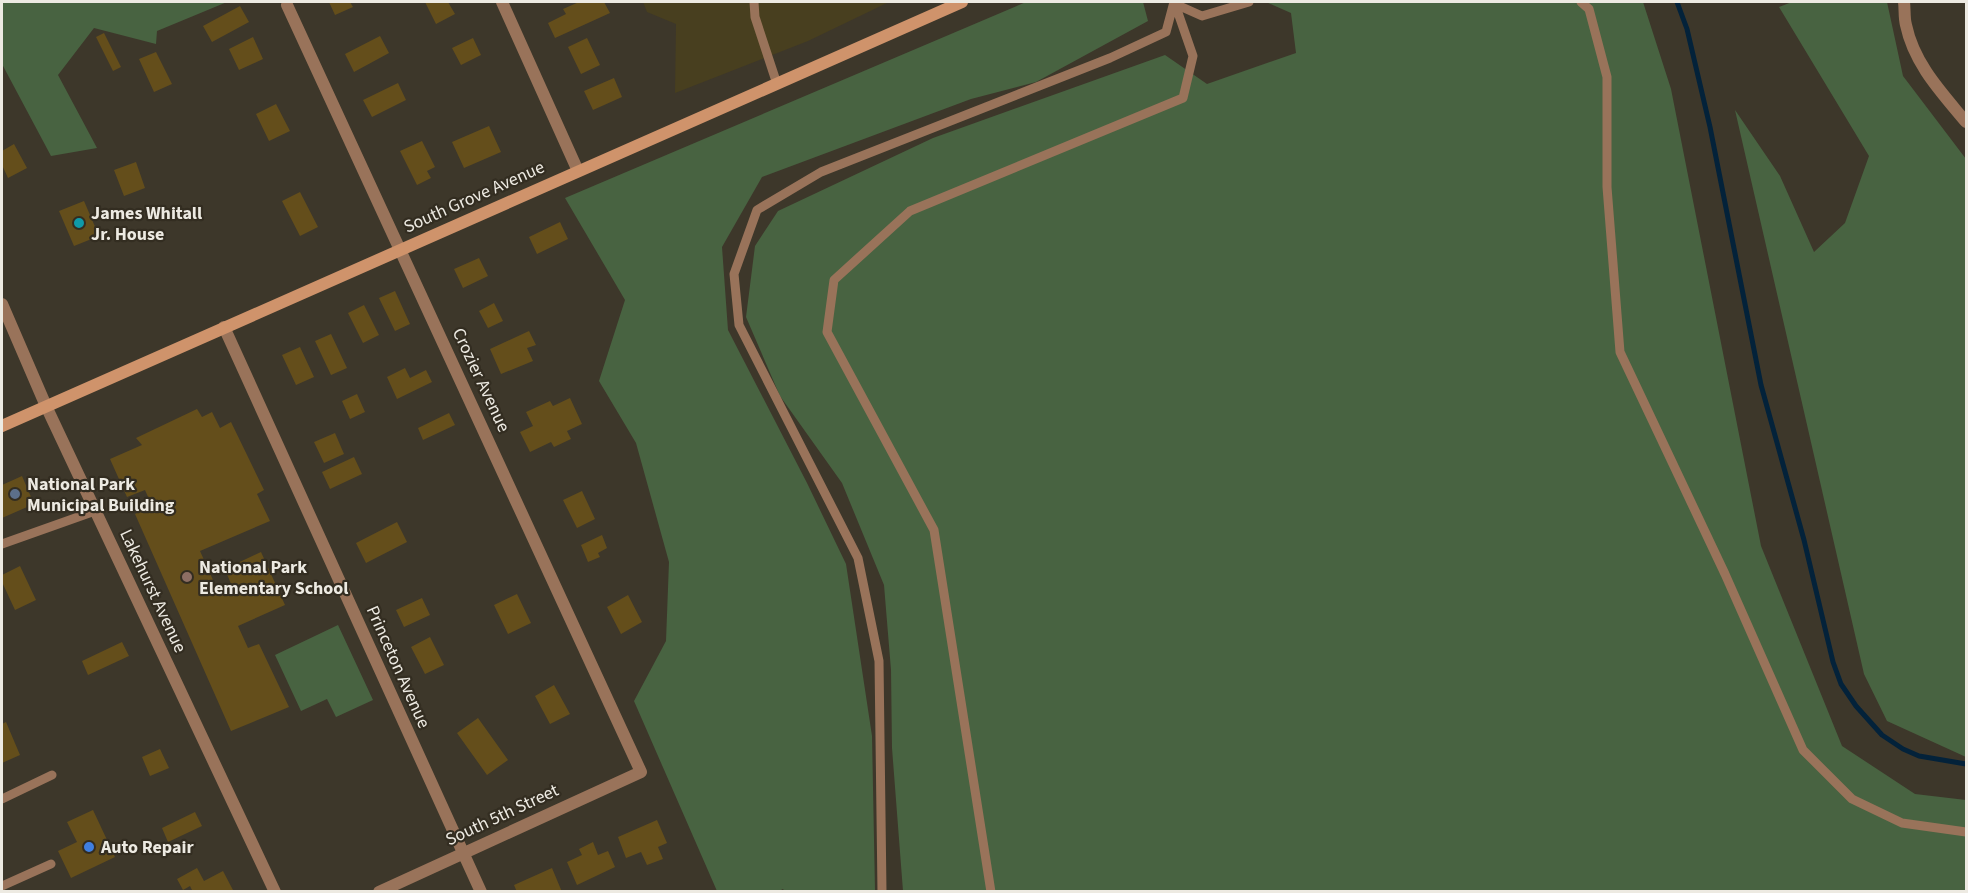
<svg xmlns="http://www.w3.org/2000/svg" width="1968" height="893" font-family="'Source Sans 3',sans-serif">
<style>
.green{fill:#486341}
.sand{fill:#483f1f}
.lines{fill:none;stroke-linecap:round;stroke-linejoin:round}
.stream{stroke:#03223a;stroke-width:5}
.building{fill:#644e1b}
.service{stroke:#99735a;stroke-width:9}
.minor{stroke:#99735a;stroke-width:12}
.secondary{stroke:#cf936b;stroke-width:12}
.culture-dot{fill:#0f9aa8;stroke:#332d21;stroke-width:2}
.service-dot{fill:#5c6f8a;stroke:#332d21;stroke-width:2}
.education-dot{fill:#8d6e63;stroke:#332d21;stroke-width:2}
.shop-dot{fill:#3f7fe0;stroke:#332d21;stroke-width:2}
.labels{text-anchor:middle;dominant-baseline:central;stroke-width:4.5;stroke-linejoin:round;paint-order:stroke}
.street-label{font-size:18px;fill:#edeae2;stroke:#332d21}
.poi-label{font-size:18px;font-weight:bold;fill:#edeae2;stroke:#332d21;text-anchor:start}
</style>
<rect width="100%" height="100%" fill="#3d372a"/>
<!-- green -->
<path class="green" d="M2 2H227L157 31 156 44 94 28 58 75 97 148 51 156 2 64Z
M1026 2H1143L1148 21 1036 82 971 99 762 177 722 247 728 330 807 483 846 564 872 736 875 891 785 892 783 889 777 892 717 891 634 701 666 641 669 562 636 443 599 381 625 300 565 198Z
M1266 2H1643L1671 89 1761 546 1842 746 1915 794 1966 800V891H903L892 748 891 670 884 585 842 483 780 396 746 317 755 246 778 211 933 138 1165 55 1207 84 1296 53 1291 13Z
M1792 2H1887L1903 76 1966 159V757L1887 721 1864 674 1735 110 1780 176 1814 252 1845 223 1869 156 1779 7Z
M338 625 373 700 336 717 327 699 301 711 275 655Z"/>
<!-- sand -->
<path class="sand" d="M643 2H889L808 41 675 93 676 24 647 12Z"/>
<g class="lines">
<!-- stream -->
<path class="stream" d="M1677 2 1687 29 1710 127 1761 385 1804 540 1833 662 1841 684 1856 706 1882 735 1903 749 1919 756 1966 764"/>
</g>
<!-- building -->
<path class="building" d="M329 2H350L353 7 335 15Z
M425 2H448L455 14 436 24Z
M579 2H604L610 13 555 38 548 23 566 14 563 9Z
M240 6 249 22 212 42 203 26Z
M104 33 121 67 113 71 96 37Z
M380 36 389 53 354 72 345 54Z
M253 37 263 59 239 70 229 49Z
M473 38 481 55 461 65 452 48Z
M587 38 600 65 581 74 568 47Z
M156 52 172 84 154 92 139 59Z
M614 78 622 97 593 110 584 91Z
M398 83 406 100 372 117 363 100Z
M276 104 290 131 269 141 256 114Z
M489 126 501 152 464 168 452 142Z
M422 141 435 167 427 171 431 178 417 185 400 151Z
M14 144 27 168 8 178 2 165V151Z
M136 162 145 188 124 196 114 170Z
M300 192 318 227 300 236 282 201Z
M84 201 99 236 74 246 59 211Z
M560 222 568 239 537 254 529 237Z
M479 258 488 276 463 288 454 269Z
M395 291 410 324 395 331 379 298Z
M494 303 503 321 488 328 479 311Z
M364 305 379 335 363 343 348 313Z
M529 331 536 345 527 348 533 361 501 374 490 349Z
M331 334 347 368 331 375 315 341Z
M300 347 314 377 296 385 282 355Z
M405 368 410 378 426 370 432 382 397 399 387 377Z
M357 394 365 412 350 419 342 401Z
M570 398 582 424 567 431 571 439 554 447 551 442 530 452 520 432 533 426 526 412 550 401 553 406Z
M197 409 202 417 212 412 220 428 231 422 264 490 257 494 270 521 200 551 217 589 231 584 225 569 261 552 285 605 238 626 248 648 259 644 289 707 231 731 135 514 152 506 145 490 127 497 110 459 142 445 136 438Z
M449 413 455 425 423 440 418 428Z
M335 433 344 454 324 463 314 442Z
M354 457 362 474 330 489 322 472Z
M22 476 34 504 2 518V485Z
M582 491 595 519 577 528 563 500Z
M397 522 407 542 366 563 356 543Z
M602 535 607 548 598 553 600 557 588 562 581 545Z
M20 566 36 600 15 610 2 582V575Z
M517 594 531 623 508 634 494 605Z
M628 595 642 622 621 634 607 607Z
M422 598 430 615 404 627 396 610Z
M430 637 444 665 425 674 411 647Z
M122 642 129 656 88 675 82 661Z
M554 685 570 714 550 724 535 696Z
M478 718 508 760 487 775 457 733Z
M6 722 20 755 2 763V724Z
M160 749 169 768 150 776 142 757Z
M93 810 115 857 71 878 58 851 77 842 67 822Z
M195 812 202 826 168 842 162 828Z
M657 820 667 843 658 847 663 859 647 865 641 852 626 858 618 837Z
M593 842 598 855 608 851 615 867 577 885 567 862 582 855 579 849Z
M197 868 204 881 223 871 234 892H193L190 886 183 890 177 879Z
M552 868 562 892H517L514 885Z"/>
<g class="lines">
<!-- service -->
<path class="service" d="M754 2 755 17 777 84
M1581 2 1589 9 1607 77V187L1620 352 1725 574 1803 750 1852 799 1902 823 1966 832
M1175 4 1202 16 1249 2
M2 544 95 511
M2 799 52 775
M2 886 51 864
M882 892 879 661 858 558 739 325 734 274 757 210 821 172 1110 58 1166 32 1174 2
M991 892 934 530 827 332 834 280 910 211 1183 98 1193 56 1175 4"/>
<!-- minor -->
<path class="minor" d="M502 2 578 171
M1904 2C1905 9 1904 18 1906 25 1914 64 1942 93 1966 122
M287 5 641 772 379 892
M2 304 46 406 275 892
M224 327 481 892"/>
<!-- secondary -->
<path class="secondary" d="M2 426 962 2"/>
</g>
<!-- markers -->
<circle class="culture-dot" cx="79" cy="223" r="6"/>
<circle class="service-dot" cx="15" cy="494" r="6"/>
<circle class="education-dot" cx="187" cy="577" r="6"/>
<circle class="shop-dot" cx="89" cy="847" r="6"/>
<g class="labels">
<!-- street labels -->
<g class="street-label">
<text transform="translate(474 197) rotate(-24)">South Grove Avenue</text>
<text transform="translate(481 380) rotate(65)">Crozier Avenue</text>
<text transform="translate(153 591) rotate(65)">Lakehurst Avenue</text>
<text transform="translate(398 667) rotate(66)">Princeton Avenue</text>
<text transform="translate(502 815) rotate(-25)">South 5th Street</text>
</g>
<!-- poi labels -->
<g class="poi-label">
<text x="91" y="213">James Whitall<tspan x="91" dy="21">Jr. House</tspan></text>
<text x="27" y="484">National Park<tspan x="27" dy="21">Municipal Building</tspan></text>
<text x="199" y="567">National Park<tspan x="199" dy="21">Elementary School</tspan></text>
<text x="101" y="847">Auto Repair</text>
</g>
</g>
<!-- border -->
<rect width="1968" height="893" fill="none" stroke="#edeae2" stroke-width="6"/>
</svg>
